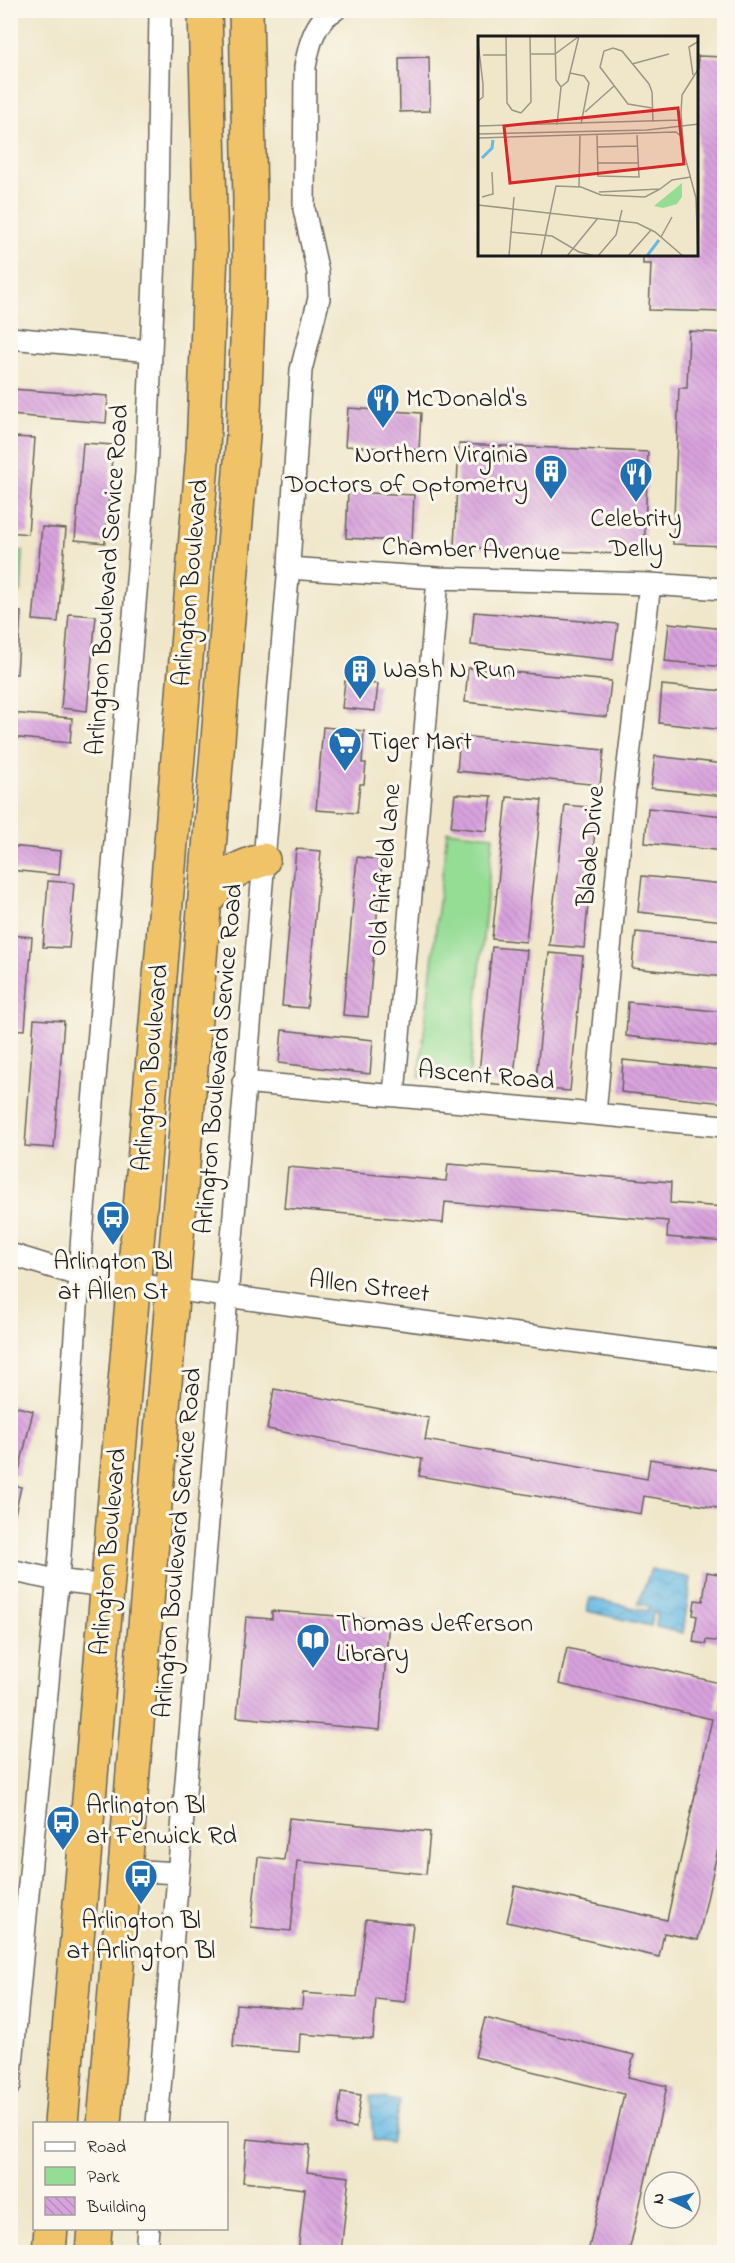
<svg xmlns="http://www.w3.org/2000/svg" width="735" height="2263" font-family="'Indie Flower',sans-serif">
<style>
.park{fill:#95dc95;stroke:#587c58;stroke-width:1.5}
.water{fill:url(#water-waves);stroke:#426a80;stroke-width:1.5}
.building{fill:url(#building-back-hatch)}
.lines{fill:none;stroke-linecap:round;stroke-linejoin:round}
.minor-casing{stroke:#666359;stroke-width:24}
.trunk-casing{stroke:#666359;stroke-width:36}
.minor{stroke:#fff;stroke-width:21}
.trunk{stroke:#f0c369;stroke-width:33}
.labels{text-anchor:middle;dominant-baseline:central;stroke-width:6;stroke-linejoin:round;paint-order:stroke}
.poi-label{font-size:26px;fill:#1c1c1c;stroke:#fbf7ec;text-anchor:start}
.street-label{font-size:26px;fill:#1c1c1c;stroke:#fbf7ec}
.inset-river{fill:none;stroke:#67b9e3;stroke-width:3}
.inset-road{fill:none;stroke:#9b9685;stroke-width:1.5}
.view{fill:#d62828;fill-opacity:0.15;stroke:#d62828;stroke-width:3}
.inset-edge{fill:none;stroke:#1c1c1c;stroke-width:3}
</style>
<defs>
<pattern id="water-waves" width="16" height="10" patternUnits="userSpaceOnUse" patternTransform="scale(1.5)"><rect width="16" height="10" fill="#67b9e3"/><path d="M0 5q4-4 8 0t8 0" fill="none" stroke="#599ec2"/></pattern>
<pattern id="building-back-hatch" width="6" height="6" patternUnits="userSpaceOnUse" patternTransform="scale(1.5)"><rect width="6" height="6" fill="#d8a2dd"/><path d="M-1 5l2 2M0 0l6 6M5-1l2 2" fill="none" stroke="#b98bbd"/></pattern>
</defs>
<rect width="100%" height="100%" fill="#fbf7ec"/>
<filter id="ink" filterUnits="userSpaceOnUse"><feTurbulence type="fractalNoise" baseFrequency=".0167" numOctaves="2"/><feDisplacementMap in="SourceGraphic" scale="12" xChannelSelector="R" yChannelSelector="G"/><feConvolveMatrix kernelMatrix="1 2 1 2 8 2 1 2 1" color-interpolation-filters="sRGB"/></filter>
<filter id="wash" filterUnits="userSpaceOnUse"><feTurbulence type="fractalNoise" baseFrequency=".008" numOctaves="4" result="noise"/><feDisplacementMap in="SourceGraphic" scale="24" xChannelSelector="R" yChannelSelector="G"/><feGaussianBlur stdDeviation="1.35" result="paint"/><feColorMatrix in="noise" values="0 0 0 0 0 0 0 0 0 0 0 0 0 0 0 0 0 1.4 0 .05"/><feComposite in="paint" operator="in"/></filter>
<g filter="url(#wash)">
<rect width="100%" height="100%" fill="#f0e7cb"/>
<!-- park -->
<path class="park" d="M10 551H23L21 592H11Z
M447 831 493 836 469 1082 419 1077Z"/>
<!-- water -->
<path class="water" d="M651 1569 691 1578 683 1633 656 1627 657 1613H653L651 1626 587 1611 590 1598 648 1611 649 1606 638 1604Z
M370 2096 400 2101 391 2143 373 2140Z"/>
<g id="blocks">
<!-- building -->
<path class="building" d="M698 56 724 57V312L649 310 651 264H643V255H698Z
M429 57 430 111 400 112 399 58Z
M689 331 724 333V546L673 544 679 388H687Z
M11 389 108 396 106 423 10 415Z
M348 408 421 413 419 450 345 446Z
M10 437 35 438 28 534 10 532Z
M83 443 113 445 105 543 75 540Z
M459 444 648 452 644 555 454 547Z
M348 492 414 495 412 542 346 538Z
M42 527 66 529 58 622 33 620Z
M10 611 21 612 17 674H10Z
M474 612 618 624 613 660 471 645Z
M69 614 96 616 87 711 61 708Z
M669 623 724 629V667L665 661Z
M468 668 611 681 607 717 465 702Z
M345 681 378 684 375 711 342 708Z
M662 685 724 691V730L659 723Z
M10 713 72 718 70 743 10 737Z
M323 727 364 731 362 763H366L364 784H360L357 813 316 810Z
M460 736 604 750 600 785 457 771Z
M655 756 724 764V796L651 788Z
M455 794 492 796 487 831 451 827Z
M507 797 542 800 526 942 492 939Z
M565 805 597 808 584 948 549 945Z
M648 808 724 816V851L645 843Z
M10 846 61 851 59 875 10 870Z
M296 849 321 851 307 1008 282 1006Z
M357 857 382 860 368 1017 343 1015Z
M642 876 724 884V921L638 912Z
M48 881 74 883 69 948 43 947Z
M636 932 724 941V977L632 968Z
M10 935 32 937 25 1030 10 1029Z
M492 947 527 950 513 1086 478 1082Z
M549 953 583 956 570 1091 535 1088Z
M628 1002 724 1012V1047L626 1036Z
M34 1019 64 1021 54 1148 25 1146Z
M282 1030 373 1040 370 1074 279 1063Z
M623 1060 724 1070V1103L621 1092Z
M448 1164 671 1182 670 1203 724 1207V1242L667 1237 668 1221 445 1202 443 1223 284 1208 288 1167 446 1181Z
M274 1389 429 1418 425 1440 647 1479 650 1459 724 1471V1509L644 1496 641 1514 419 1476 422 1459 267 1429Z
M10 1405 33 1411 18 1475 10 1474Z
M10 1484 21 1487 15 1514 10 1513Z
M707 1572 724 1575V1642L706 1640V1644L693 1642 697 1616 693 1615 695 1600 703 1601Z
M272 1611 389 1620 380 1730 237 1717 246 1617 272 1619Z
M567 1648 720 1683 715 1708 724 1710V1822L698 1940 664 1933 659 1957 507 1922 515 1886 667 1920 712 1719 559 1684Z
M289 1818 430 1832 426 1874 297 1861 291 1931 251 1927 258 1857 284 1860Z
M366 1919 413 1924 405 2002 376 1999 373 2039 300 2034 299 2052 233 2047 236 2004 302 2009 303 1993 357 1997Z
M485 2018 634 2055 628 2077 667 2086 629 2252H588L624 2094 475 2057Z
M341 2092 361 2095 356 2128 337 2125Z
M247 2139 310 2145 307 2172 349 2177 341 2252H298L305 2189 243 2182Z"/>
</g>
</g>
<g filter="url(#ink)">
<use href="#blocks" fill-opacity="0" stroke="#666359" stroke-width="1.5"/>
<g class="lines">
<defs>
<path id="minor" d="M10 338 151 351
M288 568 438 578 650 584 724 589
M243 1082 724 1126
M394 1095 438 578
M595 1114 624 797 650 584
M10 1254 81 1276 133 1284 724 1361
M10 1570 56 1580 107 1586
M125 1870 178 1873
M10 2085 60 1555 82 1234 146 473 157 207 160 10
M157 2124 289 565 301 370 319 298 318 273 304 209 305 67C309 46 314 21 335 10
M146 2252 148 2228"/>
<path id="trunk" d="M206 901C225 876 232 869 263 860
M61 2124 161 965 203 450 211 251 205 10
M104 2124 243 436 249 294 250 202 246 10
M49 2252 51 2228
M93 2252 95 2228"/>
</defs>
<!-- minor casing -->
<use href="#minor" class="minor-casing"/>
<!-- trunk casing -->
<use href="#trunk" class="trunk-casing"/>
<!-- minor -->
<use href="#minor" class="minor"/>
<!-- trunk -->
<use href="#trunk" class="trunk"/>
</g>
</g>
<!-- icons -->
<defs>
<symbol id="restaurant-pin" viewBox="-11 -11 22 30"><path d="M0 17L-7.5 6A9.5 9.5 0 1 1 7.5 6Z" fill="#1f6fb2" stroke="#fbf7ec"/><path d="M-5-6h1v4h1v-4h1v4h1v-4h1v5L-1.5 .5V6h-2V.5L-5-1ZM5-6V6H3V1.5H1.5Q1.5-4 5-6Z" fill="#fff"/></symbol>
<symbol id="building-pin" viewBox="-11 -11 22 30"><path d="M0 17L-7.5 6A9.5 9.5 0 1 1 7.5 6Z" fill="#1f6fb2" stroke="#fbf7ec"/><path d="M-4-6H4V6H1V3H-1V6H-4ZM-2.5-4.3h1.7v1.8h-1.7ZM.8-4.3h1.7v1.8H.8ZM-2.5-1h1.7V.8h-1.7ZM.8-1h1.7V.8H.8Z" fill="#fff"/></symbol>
<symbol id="supermarket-pin" viewBox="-11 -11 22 30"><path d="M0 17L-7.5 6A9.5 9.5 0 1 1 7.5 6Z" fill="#1f6fb2" stroke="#fbf7ec"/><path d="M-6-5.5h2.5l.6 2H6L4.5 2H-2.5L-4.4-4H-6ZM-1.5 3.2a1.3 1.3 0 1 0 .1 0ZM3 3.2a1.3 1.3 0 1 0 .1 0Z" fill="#fff"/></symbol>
<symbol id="bus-pin" viewBox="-11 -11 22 30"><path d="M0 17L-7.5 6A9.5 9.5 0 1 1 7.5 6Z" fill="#1f6fb2" stroke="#fbf7ec"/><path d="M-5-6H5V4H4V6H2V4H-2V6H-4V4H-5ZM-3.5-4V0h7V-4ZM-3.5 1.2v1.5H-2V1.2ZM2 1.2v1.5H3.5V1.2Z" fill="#fff"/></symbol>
<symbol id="library-pin" viewBox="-11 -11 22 30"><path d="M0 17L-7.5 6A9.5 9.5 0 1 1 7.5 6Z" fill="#1f6fb2" stroke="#fbf7ec"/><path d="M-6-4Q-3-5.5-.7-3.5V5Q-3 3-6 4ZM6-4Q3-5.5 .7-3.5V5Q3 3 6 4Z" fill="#fff"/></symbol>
</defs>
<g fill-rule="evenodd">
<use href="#restaurant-pin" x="364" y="381" width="38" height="52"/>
<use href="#building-pin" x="532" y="452" width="38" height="52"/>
<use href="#restaurant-pin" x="617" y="455" width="38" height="52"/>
<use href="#building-pin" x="341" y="652" width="38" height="52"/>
<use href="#supermarket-pin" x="326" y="724" width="38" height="52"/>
<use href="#bus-pin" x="94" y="1198" width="38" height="52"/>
<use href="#library-pin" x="294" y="1621" width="38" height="52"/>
<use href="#bus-pin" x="44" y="1803" width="38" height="52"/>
<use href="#bus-pin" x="122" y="1857" width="38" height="52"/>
</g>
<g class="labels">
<!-- poi labels -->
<g class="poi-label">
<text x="406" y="400">McDonald's</text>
<text x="528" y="456" text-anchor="end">Northern Virginia<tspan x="528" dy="30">Doctors of Optometry</tspan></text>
<text x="636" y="520" text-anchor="middle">Celebrity<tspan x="636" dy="30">Delly</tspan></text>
<text x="383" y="671">Wash N Run</text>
<text x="368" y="743">Tiger Mart</text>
<text x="113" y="1263" text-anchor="middle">Arlington Bl<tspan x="113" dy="30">at Allen St</tspan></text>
<text x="336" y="1625">Thomas Jefferson<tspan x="336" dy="30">Library</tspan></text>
<text x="86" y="1807">Arlington Bl<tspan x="86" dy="30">at Fenwick Rd</tspan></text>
<text x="141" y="1922" text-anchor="middle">Arlington Bl<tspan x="141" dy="30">at Arlington Bl</tspan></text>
</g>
<!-- street labels -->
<g class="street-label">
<text transform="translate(471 551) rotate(2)">Chamber Avenue</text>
<text transform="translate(109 580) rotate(-86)">Arlington Boulevard Service Road</text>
<text transform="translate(192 583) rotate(-85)">Arlington Boulevard</text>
<text transform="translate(592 846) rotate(-85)">Blade Drive</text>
<text transform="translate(386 870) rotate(-85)">Old Airfield Lane</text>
<text transform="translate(220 1059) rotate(-85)">Arlington Boulevard Service Road</text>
<text transform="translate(152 1068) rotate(-85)">Arlington Boulevard</text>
<text transform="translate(486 1077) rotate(5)">Ascent Road</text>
<text transform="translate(369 1288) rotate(7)">Allen Street</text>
<text transform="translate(179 1543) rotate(-85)">Arlington Boulevard Service Road</text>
<text transform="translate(110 1552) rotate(-85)">Arlington Boulevard</text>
</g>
</g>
<!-- overview -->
<g transform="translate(478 36)">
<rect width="220" height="220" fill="#f0e7cb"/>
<path d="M204 147V161L199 168 185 172 176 170Z" fill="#95dc95"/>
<path class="inset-river" d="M4 122 14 112 15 104M169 220 181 204"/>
<path class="inset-road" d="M28 0 29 67 34 74 43 77M77 0 78 44 83 51M0 6 5 48V61L0 65M52 18H77L100 1M5 19H28M154 28 191 18M92 37 106 40 111 47 103 88M215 39 211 11 221 5M83 51 90 45 101 0M174 72 150 68 122 31 126 15 135 12 144 15 171 48 174 56 175 86M107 76 136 50M43 77 53 66 52 0M203 77 206 117 218 162 220 220M203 77 204 59 221 32M79 89 83 51M0 90 203 84M0 98 169 94 221 88M119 99 120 140 161 141 159 99M0 102 198 96 204 101M119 111 159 110M119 127H161M101 151 102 99M121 156 182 153 194 144 213 141M4 161 15 158 14 136M0 169 159 187 177 196 205 220M32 196 74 200 101 216 117 220M183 201 194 181M31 220 36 161M63 220 78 150 103 151 123 159 167 161 182 153M89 220 120 182M120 220 138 199 144 174M150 220 173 194"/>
<path class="view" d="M200 72 206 128 32 147 26 90Z"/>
<rect width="220" height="220" class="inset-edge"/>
</g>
<!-- margin -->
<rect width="735" height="2263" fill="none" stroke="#fbf7ec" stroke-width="36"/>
<!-- legend -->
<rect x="33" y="2122" width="195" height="108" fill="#fbf7ec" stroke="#a29f99" stroke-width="1.5"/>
<rect x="45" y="2142" width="30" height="9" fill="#ffffff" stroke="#a29f99" stroke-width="1.5"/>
<text x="87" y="2152" font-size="18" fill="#1c1c1c">Road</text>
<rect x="45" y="2167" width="30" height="18" fill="#95dc95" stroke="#a29f99" stroke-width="1.5"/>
<text x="87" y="2182" font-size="18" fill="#1c1c1c">Park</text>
<rect x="45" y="2197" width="30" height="18" fill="url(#building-back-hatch)" stroke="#a29f99" stroke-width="1.5"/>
<text x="87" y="2212" font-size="18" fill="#1c1c1c">Building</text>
<!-- north arrow -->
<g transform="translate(672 2200) rotate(276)"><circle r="28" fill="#fbf7ec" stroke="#a29f99" stroke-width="1.5"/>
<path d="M0-4.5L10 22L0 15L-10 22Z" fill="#1f6fb2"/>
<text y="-9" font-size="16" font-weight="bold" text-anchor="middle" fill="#1c1c1c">N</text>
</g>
</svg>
